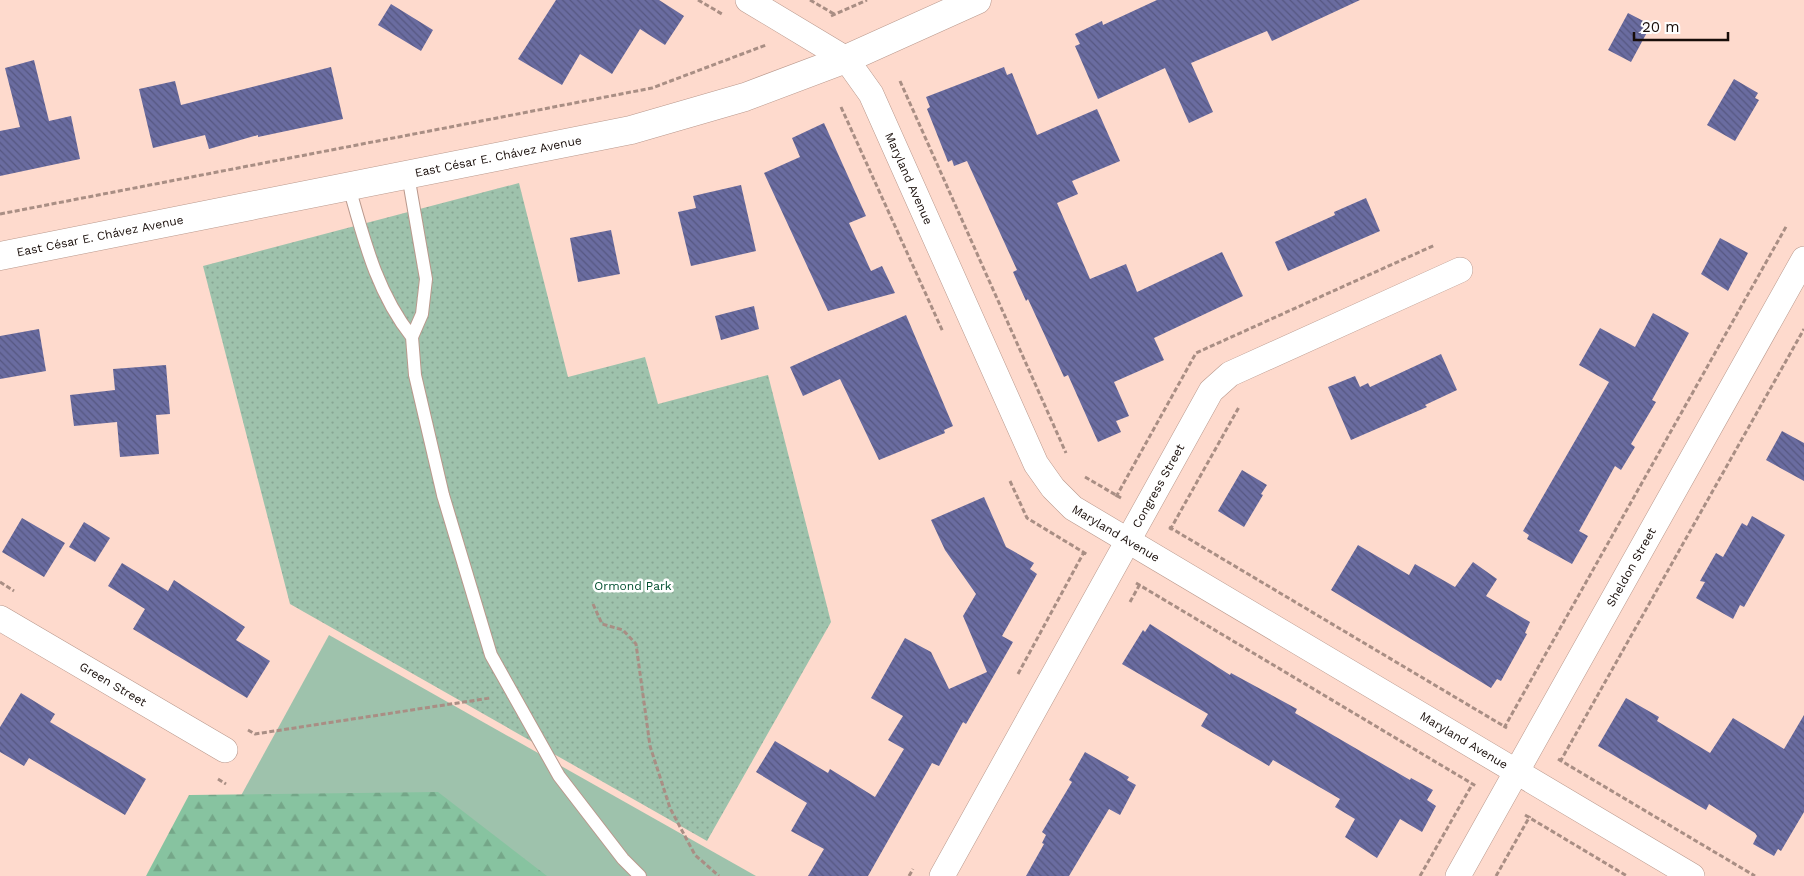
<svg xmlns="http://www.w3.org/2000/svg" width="1804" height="876" font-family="'Work Sans',sans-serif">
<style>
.grass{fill:#9ec2ac}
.forest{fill:url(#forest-firs)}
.park{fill:url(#park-dots)}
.building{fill:url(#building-back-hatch)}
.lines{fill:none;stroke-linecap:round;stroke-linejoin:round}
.service-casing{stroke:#b9988c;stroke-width:14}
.minor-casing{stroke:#b9988c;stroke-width:26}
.tertiary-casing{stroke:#b9988c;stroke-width:29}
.path{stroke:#a98e84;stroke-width:3;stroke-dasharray:5 2.5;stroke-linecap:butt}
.service{stroke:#fff;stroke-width:12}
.minor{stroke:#fff;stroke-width:25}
.tertiary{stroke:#fff;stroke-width:28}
.labels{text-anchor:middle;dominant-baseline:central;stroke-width:5;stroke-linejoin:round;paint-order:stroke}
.street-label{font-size:12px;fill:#180d09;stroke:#fff}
.park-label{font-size:12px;fill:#004e2e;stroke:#fff}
</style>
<defs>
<pattern id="forest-firs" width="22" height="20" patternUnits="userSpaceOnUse" patternTransform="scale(1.25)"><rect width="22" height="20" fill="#87c3a0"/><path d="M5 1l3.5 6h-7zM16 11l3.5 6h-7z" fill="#74a688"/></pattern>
<pattern id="park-dots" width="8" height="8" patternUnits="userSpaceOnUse" patternTransform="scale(1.25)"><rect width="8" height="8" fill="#9ec2ac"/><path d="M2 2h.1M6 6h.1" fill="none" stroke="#87a693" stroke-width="1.8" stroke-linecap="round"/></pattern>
<pattern id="building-back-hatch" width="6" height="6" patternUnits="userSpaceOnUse" patternTransform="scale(1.25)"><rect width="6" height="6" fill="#6a6ca0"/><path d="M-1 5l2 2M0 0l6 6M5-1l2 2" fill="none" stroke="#565781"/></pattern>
</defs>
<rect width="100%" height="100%" fill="#fedacd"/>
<!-- grass -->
<path class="grass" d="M329 635 756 876H197Z"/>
<!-- forest -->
<path class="forest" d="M438 792 547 876H146L189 795Z"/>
<!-- park -->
<path class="park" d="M519 183 568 377 645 357 658 404 768 375 831 622 707 841 290 604 203 266Z"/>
<!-- building -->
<path class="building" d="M556 0H659L684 16 665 45 640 29 612 74 580 54 562 85 518 59Z
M1157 0H1360L1272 41 1267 31 1191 63 1213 112 1189 123 1165 68 1098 99 1075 46 1080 44 1075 34 1102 21 1103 25Z
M391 4 433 30 421 51 378 25Z
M1628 13 1651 25 1631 62 1608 50Z
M34 60 49 121 71 116 80 159 0 176V131L20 127 5 68Z
M331 67 343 119 258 137V135L209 149 205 135 153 148 139 89 175 81 181 105Z
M1004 67 1007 75 1012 73 1037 135 1097 109 1120 161 1072 181 1078 194 1057 203 1090 279 1126 264 1137 292 1222 252 1243 296 1154 338 1164 360 1114 382 1129 416 1116 421 1121 432 1098 442 1068 375 1064 377 1028 299 1026 301 1013 272 1017 270 967 161 954 166 952 160 948 162 927 109 930 107 926 97Z
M1734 79 1758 93 1755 98 1759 100 1735 141 1707 125Z
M824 123 866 216 849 223 871 271 882 266 895 293 828 311 764 173 800 157 792 138Z
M741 185 756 251 691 266 678 212 696 208 693 196Z
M1366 198 1380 231 1288 271 1275 242 1335 215 1334 212Z
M611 230 620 274 578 282 570 238Z
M1720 238 1748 253 1728 291 1701 274Z
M754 306 759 329 721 340 715 316Z
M1653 313 1689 333 1652 400 1656 402 1631 444 1635 447 1621 470 1615 466 1579 531 1588 536 1572 564 1527 539 1529 535 1523 531 1609 382 1579 365 1600 328 1635 347Z
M906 315 953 426 944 430 945 433 879 460 840 379 803 396 790 367Z
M39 329 46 371 0 379V336Z
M1441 354 1457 390 1425 405 1427 407 1351 440 1328 387 1355 376 1360 387 1368 383 1370 387Z
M166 365 170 414 156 415 159 454 120 457 117 422 74 426 70 395 115 390 113 369Z
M1782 431 1804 443V481L1766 460Z
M1242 470 1267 485 1261 494 1263 495 1244 527 1218 511Z
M984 497 1006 547 1034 563 1030 569 1037 574 1002 636 1013 642 966 724 963 722 939 766 932 763 868 876H808L824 849 791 831 807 803 756 772 775 741 828 773 830 769 875 797 904 749 888 740 903 716 871 698 905 638 931 652 949 689 987 672 963 616 976 594 945 550 931 520Z
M1752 516 1785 535 1744 607 1740 605 1733 619 1696 598 1705 582 1700 581 1716 553 1723 557 1742 523 1747 526Z
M22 518 65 543 44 577 2 552Z
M84 522 110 538 95 562 69 547Z
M1358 545 1409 575 1415 564 1455 587 1473 562 1497 579 1486 596 1530 622 1525 633 1527 634 1501 681 1497 679 1491 688 1331 590Z
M122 563 168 591 174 580 245 627 236 640 270 661 247 698 133 629 145 609 108 586Z
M1150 624 1230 675 1231 673 1297 709 1295 713 1410 780 1411 778 1433 790 1427 800 1436 806 1422 832 1400 819 1377 858 1345 837 1355 819 1335 807 1340 799 1273 760 1269 766 1201 726 1208 714 1122 664 1143 630 1145 632Z
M21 693 55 714 50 722 146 779 125 815 29 758 24 766 0 752V727Z
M1626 698 1659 717 1657 721 1710 753 1733 718 1784 749 1804 715V812L1781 851 1778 849 1774 856 1753 844 1757 836 1755 833 1709 804 1706 810 1598 746Z
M1085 752 1129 777 1127 780 1136 785 1120 815 1109 809 1069 876H1026L1044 844 1042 843 1046 835 1042 832 1072 782 1069 780Z"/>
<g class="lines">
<defs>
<path id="service" d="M349 187C364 240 377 293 412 337L422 314 426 279 408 175
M412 337 415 375 443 495 491 655 559 776 623 859 640 876"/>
<g id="minor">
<path id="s1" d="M748 0 846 59 871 94 1036 464 1053 488 1073 508 1692 876"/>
<path id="s2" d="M0 618 225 750"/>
<path id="s3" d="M942 876 1211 391 1230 374 1460 270"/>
<path id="s4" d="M1458 876 1804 259"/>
</g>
<g id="tertiary">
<path id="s5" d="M0 256 631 130 745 97 846 59 977 0"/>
</g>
</defs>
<!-- service casing -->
<use href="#service" class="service-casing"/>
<!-- minor casing -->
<use href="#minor" class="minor-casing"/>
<!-- tertiary casing -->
<use href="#tertiary" class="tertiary-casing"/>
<!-- path -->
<path class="path" d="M698 0 722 14
M810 0 834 14
M831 16 867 0
M900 81 1066 453
M841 107 943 332
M0 214 652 88 766 45
M1085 477 1121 498
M1010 481 1027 518 1088 555
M1116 497 1196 353 1435 245
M1169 527 1507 728
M1170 530 1239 407
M0 582 14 591
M1136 583 1476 786
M1130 602 1140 584
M593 604 602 624 623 630 636 644 650 746 670 808 695 855 719 876
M1018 674 1084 552
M1504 728 1787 225
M248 730 255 734 490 698
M1558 759 1755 876
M1560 762 1804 329
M218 779 226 784
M1525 815 1627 876
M909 876 913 869
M1420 876 1473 783
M1496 876 1530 816"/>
<!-- service -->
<use href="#service" class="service"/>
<!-- minor -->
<use href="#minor" class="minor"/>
<!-- tertiary -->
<use href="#tertiary" class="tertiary"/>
</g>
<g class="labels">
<!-- street labels -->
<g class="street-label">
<text stroke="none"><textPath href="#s5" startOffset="508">East César E. Chávez Avenue</textPath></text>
<text stroke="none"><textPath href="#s1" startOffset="250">Maryland Avenue</textPath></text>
<text stroke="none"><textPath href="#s5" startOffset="102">East César E. Chávez Avenue</textPath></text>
<text stroke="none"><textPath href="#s3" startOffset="446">Congress Street</textPath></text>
<text stroke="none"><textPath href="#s1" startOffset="670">Maryland Avenue</textPath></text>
<text stroke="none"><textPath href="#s4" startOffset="354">Sheldon Street</textPath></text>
<text stroke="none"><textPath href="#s2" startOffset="131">Green Street</textPath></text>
<text stroke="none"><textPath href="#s1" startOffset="1075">Maryland Avenue</textPath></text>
</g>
<!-- park labels -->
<g class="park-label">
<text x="633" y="586">Ormond Park</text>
</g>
</g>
<!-- scale -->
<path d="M1634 32v8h94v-8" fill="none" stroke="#180d09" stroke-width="2.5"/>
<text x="1642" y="32" font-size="15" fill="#180d09" stroke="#ffffff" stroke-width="4" paint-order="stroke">20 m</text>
</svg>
